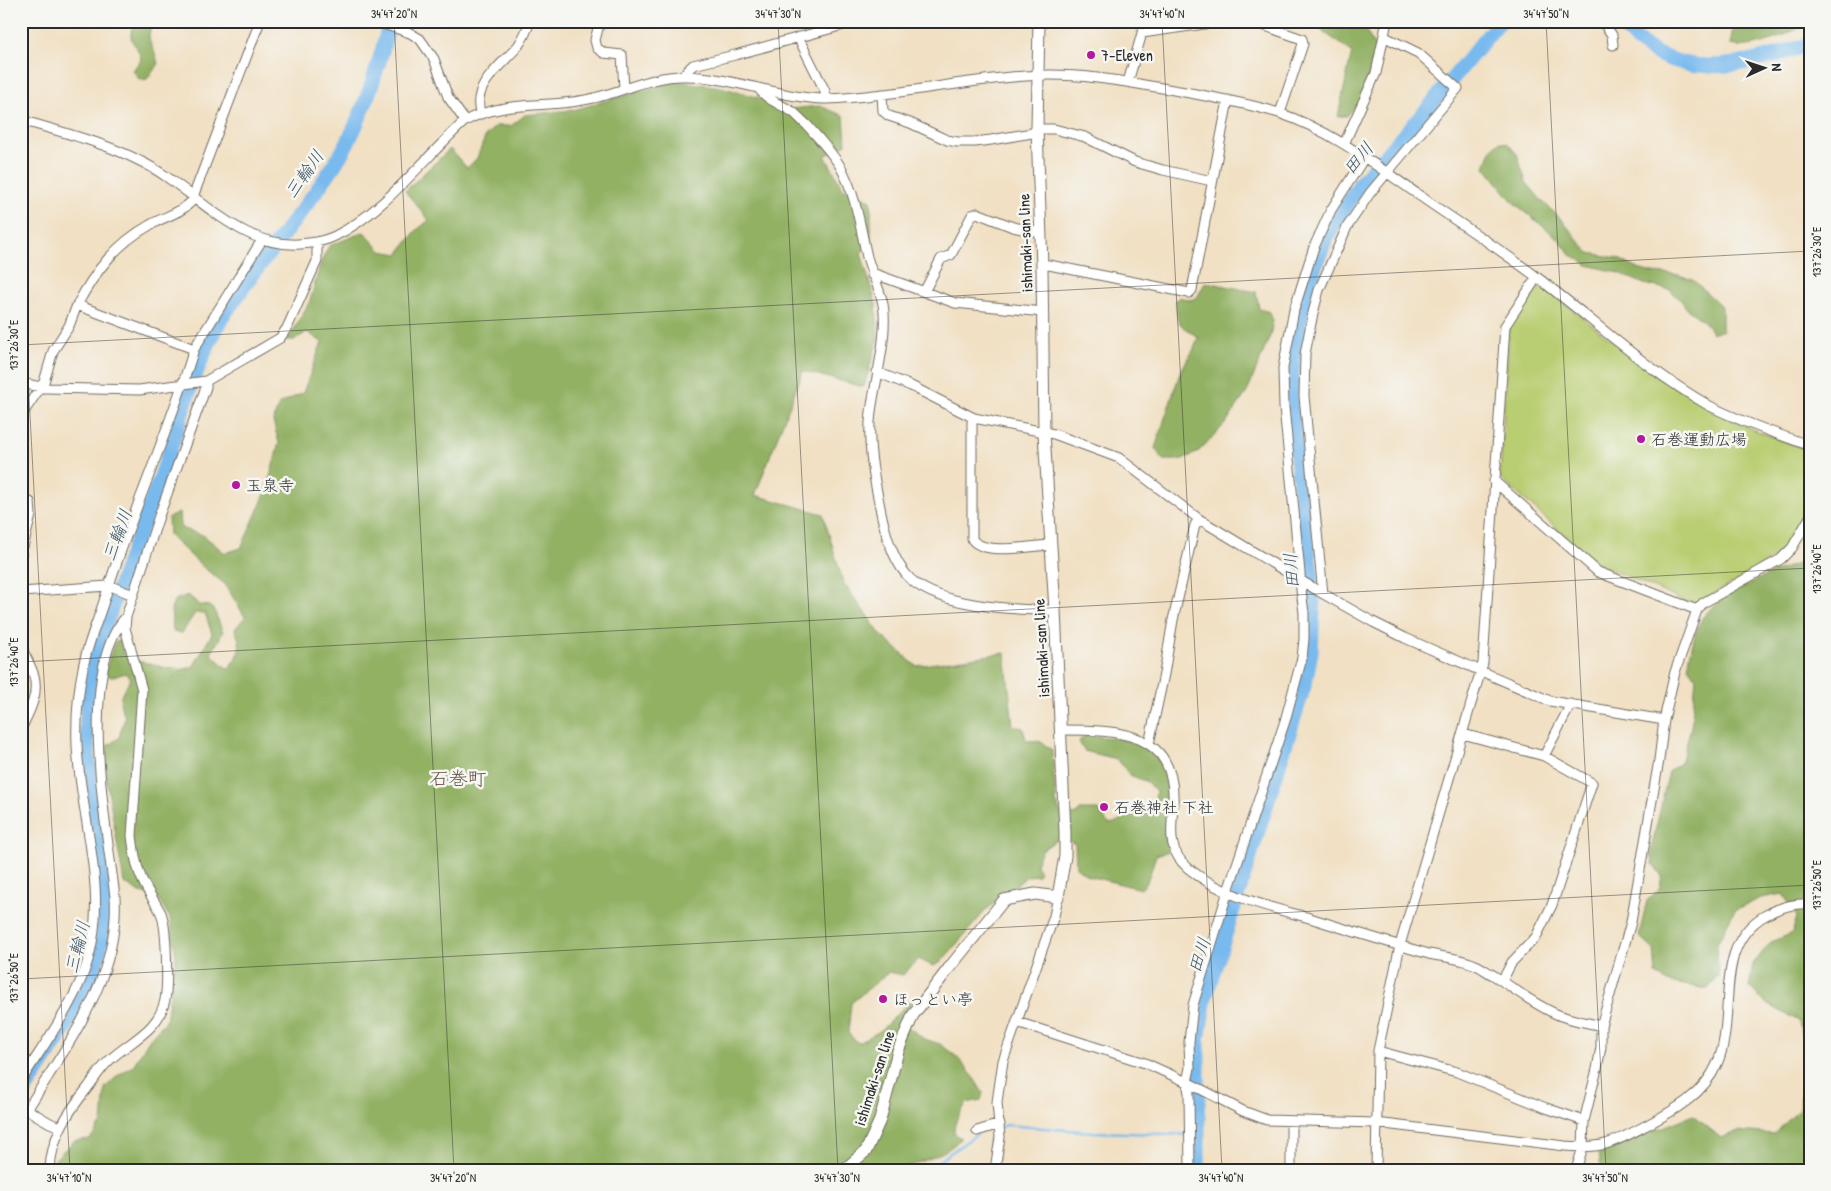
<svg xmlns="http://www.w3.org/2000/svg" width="1831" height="1191" font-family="'Patrick Hand','Klee One',sans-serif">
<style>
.green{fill:#b9ce72;stroke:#727c4e}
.forest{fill:#92b164;stroke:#5e6e48}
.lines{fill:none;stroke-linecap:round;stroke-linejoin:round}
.stream{stroke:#79baee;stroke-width:2.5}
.river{stroke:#79baee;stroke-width:15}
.minor-casing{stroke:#706a60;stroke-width:11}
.major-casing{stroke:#706a60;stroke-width:13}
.minor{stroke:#fff;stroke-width:9}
.major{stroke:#fff;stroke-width:11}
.ticks{fill:none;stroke:#2b2b2b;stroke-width:1;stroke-opacity:0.45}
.poi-dot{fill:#b5179e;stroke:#f6f6f2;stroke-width:2}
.labels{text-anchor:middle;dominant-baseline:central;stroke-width:5;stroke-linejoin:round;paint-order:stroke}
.poi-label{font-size:16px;fill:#2b2b2b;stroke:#f6f6f2;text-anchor:start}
.street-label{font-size:16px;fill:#2b2b2b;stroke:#f6f6f2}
.water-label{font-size:18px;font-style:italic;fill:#425666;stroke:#f6f6f2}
.quarter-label{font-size:19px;fill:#665546;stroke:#f6f6f2}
.neatline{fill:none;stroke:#2b2b2b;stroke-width:2}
.ticks-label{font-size:12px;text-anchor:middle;fill:#2b2b2b}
</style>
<rect width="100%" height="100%" fill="#f6f6f2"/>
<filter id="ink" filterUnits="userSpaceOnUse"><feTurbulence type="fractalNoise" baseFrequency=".02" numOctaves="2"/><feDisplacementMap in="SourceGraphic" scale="10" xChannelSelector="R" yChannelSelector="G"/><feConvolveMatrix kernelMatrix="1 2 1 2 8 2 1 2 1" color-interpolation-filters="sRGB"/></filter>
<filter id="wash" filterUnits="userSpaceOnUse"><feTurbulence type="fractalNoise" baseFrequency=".0096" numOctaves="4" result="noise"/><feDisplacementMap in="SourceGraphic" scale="20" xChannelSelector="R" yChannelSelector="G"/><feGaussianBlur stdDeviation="1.12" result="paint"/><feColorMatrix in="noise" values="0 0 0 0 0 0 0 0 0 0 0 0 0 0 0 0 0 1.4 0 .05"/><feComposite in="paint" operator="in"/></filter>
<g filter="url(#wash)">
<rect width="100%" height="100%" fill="#f1e0c3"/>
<!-- green -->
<path class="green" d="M1542 286 1661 379 1749 428 1810 451V504L1804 519 1781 552 1751 573 1693 605 1596 563 1500 478 1509 328 1533 290Z"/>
<!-- forest -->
<path class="forest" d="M135 21H155C141 40 156 46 158 65L147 79 140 80 133 70 141 60C139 43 124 43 135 21Z
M1318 21H1361L1377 51 1360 101 1347 116H1338L1352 52 1321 30Z
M1731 21H1810V23C1786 34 1756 51 1730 45L1733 29Z
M677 81 721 87 763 99 782 110 820 106 844 116 846 144 825 156 843 188 871 200V241L861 253 876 304 878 339 864 387 803 371 755 495 823 514 843 582 881 635 916 666 1005 653 1013 726 1023 728 1026 740 1041 742 1052 750 1056 802 1061 814 1075 815 1080 810H1099L1108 824C1119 823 1119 819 1128 816 1137 813 1143 816 1153 811L1156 792 1147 782 1130 775 1117 759 1084 751 1079 741 1087 735C1107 738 1130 738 1147 749 1177 768 1169 821 1169 851L1156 855 1147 883 1141 889 1088 876 1076 867 1075 844 1061 837 1042 850 1036 864 1040 872 1038 875 1027 876 1006 895 987 909 940 963 933 966 918 959 903 975 889 972 851 1003 848 1033 858 1043 880 1031 910 1001 916 1003 904 1024 924 1039 940 1044 957 1057 972 1075 983 1093 981 1100 967 1103C961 1112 953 1122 954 1134L961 1138C946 1156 921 1160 900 1170H56L55 1159 74 1141 90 1139 102 1123 105 1088 117 1076 133 1066 150 1038 166 1021 176 957 170 918 157 897 140 893 124 883 103 760 107 746 119 738 125 717C116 699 121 694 131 679L126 673 111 677 105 673 114 643 120 640C121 647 122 653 128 658 132 662 138 661 143 662 161 666 174 673 193 667L212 634 205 613H195L182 633 173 631 171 609 175 600 188 595 200 605 209 606 214 610 223 632 211 654 228 669C240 653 243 648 235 629L245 617 225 584 204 568 169 535 168 518 179 513 181 528 203 535 225 553 241 548 266 492 279 443 273 421 279 404 303 393 322 342 307 332 294 340H288L310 301 321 262 329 246 364 232 381 251 398 254 416 231 429 220 405 191 450 149 467 168 477 158 486 135 496 126H511L525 115 573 110Z
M1499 142 1507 143 1517 154 1526 182 1541 200 1561 219 1589 253 1617 258 1638 269 1652 273 1679 275 1693 280 1722 307V331L1712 333 1705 322 1688 310 1680 299 1670 290 1644 284 1619 273 1588 265 1571 255 1559 239 1514 203 1485 167 1492 148Z
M1205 282 1256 292 1259 309 1270 312 1273 321 1270 336 1247 392 1225 424 1198 452 1182 460H1163L1155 448 1181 370 1193 351 1198 337C1178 324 1177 325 1176 300L1179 297 1190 300 1197 298Z
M1810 561V1170H1601L1599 1153 1693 1115 1721 1138 1738 1131 1774 1134 1800 1109 1804 1049 1799 1021 1765 1003 1749 987 1753 964 1771 942 1792 933 1797 917 1783 894 1761 898 1735 910 1717 943 1718 976 1708 989 1667 982 1656 974 1654 950 1639 936 1647 900 1659 890 1662 876 1653 864 1651 850 1669 771 1681 763 1691 727 1696 678 1688 667C1692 649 1694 626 1707 612 1725 592 1783 566 1810 561Z"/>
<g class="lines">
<!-- stream -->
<path class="stream" d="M1001 1127 1006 1125 1093 1132 1198 1135
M919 1170 935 1164 977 1134"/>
<!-- river -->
<path class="river" d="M1619 21C1670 87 1743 67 1810 44
M21 1097C54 1043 98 989 104 924 107 899 102 873 99 848 91 783 77 713 97 650 117 588 142 528 164 468 180 421 194 368 218 325 225 311 236 299 244 286 272 248 302 212 329 173 360 129 377 73 390 21
M1198 1170V1040L1205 998 1305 683 1311 652 1313 608 1311 575 1304 522 1291 401 1293 361 1302 311 1315 266 1327 236 1362 181 1430 106 1500 21"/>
</g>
</g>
<g filter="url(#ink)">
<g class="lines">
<defs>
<path id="minor" d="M375 21 410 33 420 39 434 59 448 97 465 121
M600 21 595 40 597 48 604 53 622 55 624 89
M1251 21 1302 39 1303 44 1280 113
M1602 21 1612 35 1613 45
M798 37 825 91 826 99
M1385 37 1418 53 1455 86
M683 75 693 65 735 55 840 26 850 21
M1128 82 1142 33 1225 21
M759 89C768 101 781 104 793 112 798 116 802 121 807 125 818 138 831 151 840 166 856 194 860 226 867 257 871 271 878 285 882 300 890 330 875 380 871 412 867 441 873 473 879 502 883 525 890 554 905 573 930 607 1016 610 1055 610
M882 94 883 111 889 116 910 123 947 140 957 142H975L991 140 1032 133 1037 129H1054L1085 137 1135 162 1163 170 1212 181
M480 112C472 85 502 65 518 46 523 39 527 30 530 21
M21 120C61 132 103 142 140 161 196 188 240 254 309 243 318 242 327 240 335 236 382 214 426 156 465 121 505 99 551 109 594 98 625 91 653 75 686 76 732 77 776 97 823 99 840 99 857 97 874 95 925 90 975 79 1026 76 1078 72 1128 82 1179 91 1212 97 1246 103 1279 113 1333 131 1378 167 1423 198 1462 225 1501 250 1538 278 1594 320 1646 370 1708 405 1740 422 1776 433 1810 446
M1344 144 1376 73 1387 21
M1042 266 1049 265 1189 293 1192 290 1228 100
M872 275 875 274 955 303 1043 312
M924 292 941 259 951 255 972 215 977 213 1013 227 1041 233
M77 305C96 270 116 244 150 225 163 217 181 213 191 202L260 21
M194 349 262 240
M877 372 911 386 974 418 1054 434 1119 458 1199 519 1320 592 1373 622 1405 638 1550 701 1664 720
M21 383 46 388 139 390 206 381
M21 416 44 382 53 351 69 326 77 305 194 349C168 435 130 516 104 601 97 623 87 645 83 668 78 692 76 719 77 745 80 816 109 889 88 960 76 1002 44 1044 21 1081
M974 418 972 422V539C983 556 1032 546 1050 545
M1494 481 1598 572 1697 610
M21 499 30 502 31 515 21 555
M21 592 108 586 113 587 133 595
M1323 594 1304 396 1305 354 1313 313 1319 290 1347 227 1370 193 1458 88
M21 646C25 656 31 666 34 676 39 695 29 712 21 729
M1061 730C1118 730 1177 730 1173 805 1172 829 1166 849 1188 868 1223 897 1270 907 1313 919 1351 931 1390 943 1429 954 1443 957 1459 958 1473 964 1480 966 1487 972 1493 975 1513 988 1532 1003 1554 1013 1568 1020 1586 1022 1601 1026
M1463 734 1544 756 1592 783 1552 905 1536 937 1512 962 1502 981
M1149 744 1164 674 1173 620 1195 525 1199 519
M1544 756 1571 704
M1017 1022 1145 1063 1187 1082 1243 1111 1267 1120 1376 1123 1565 1146C1604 1149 1613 1143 1647 1125 1675 1110 1704 1094 1717 1064 1738 1017 1711 945 1766 915 1780 907 1794 903 1810 904
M1378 1051 1457 1072 1546 1108 1584 1121
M21 1106 50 1123 60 1127
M27 1110C67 1044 120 978 115 897 107 829 76 670 126 617
M1291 1121V1170
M977 1131 1000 1124
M50 1170C51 1136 69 1111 89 1086 96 1076 103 1065 113 1057 134 1039 159 1029 165 1000 168 984 167 928 161 913 155 901 146 890 141 877 135 864 134 850 132 836L142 690 125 628 126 617 159 516 206 387V381L280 338 287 328 317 261V242
M995 1170 1000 1137 997 1102 1003 1061 1054 916 1058 897
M1190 1170 1189 1093 1187 1082 1190 1068 1189 1042 1193 1005 1228 891 1285 721 1302 658 1304 639V613L1301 590 1300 573 1284 407 1283 368 1294 310 1314 247 1331 210 1364 158
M1376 1170 1378 1051 1400 945 1483 663 1505 326 1537 277
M1576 1170 1583 1147 1584 1121 1597 1069 1601 1047V1026L1631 922 1659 760 1664 720 1675 672 1697 610 1703 603 1781 559 1792 548 1810 517"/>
<path id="major" d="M844 1170 866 1151 880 1120 898 1051 913 1015 949 968 1004 900 1035 894 1058 897 1065 856V832L1055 610 1044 433 1042 266 1037 129 1039 21"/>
</defs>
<!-- minor casing -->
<use href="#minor" class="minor-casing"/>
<!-- major casing -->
<use href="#major" class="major-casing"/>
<!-- minor -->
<use href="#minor" class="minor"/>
<!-- major -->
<use href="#major" class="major"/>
</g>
</g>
<!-- ticks -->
<path class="ticks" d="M394 21 454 1170M778 21 838 1170M1162 21 1222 1170M1546 21 1606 1170M21 28 157 21M21 245 70 1170M21 345 1810 251M21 662 1810 568M21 979 1810 885"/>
<!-- markers -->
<g class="poi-dot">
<circle cx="1091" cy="55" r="5"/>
<circle cx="1641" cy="439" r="5"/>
<circle cx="236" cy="485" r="5"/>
<circle cx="1104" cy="807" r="5"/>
<circle cx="883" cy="999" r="5"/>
</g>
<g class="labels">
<!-- poi labels -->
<g class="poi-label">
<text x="1101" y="55">7-Eleven</text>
<text x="1651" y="439">石巻運動広場</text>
<text x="246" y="485">玉泉寺</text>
<text x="1114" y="807">石巻神社 下社</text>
<text x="893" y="999">ほっとい亭</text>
</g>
<!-- street labels -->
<g class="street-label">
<text transform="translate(1025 243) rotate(-92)">ishimaki-san line</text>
<text transform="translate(1041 648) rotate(-93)">ishimaki-san line</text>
<text transform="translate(874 1078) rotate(-72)">ishimaki-san line</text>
</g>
<!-- water labels -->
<g class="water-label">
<text transform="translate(1358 158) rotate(-50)">田川</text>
<text transform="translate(304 174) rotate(-55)">三輪川</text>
<text transform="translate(117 535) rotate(-70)">三輪川</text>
<text transform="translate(1291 571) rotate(-94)">田川</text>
<text transform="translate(77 947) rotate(-76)">三輪川</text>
<text transform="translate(1199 955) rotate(-72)">田川</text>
</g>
<!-- quarter labels -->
<g class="quarter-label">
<text x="458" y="778">石巻町</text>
</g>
</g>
<!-- margin -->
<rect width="1831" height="1191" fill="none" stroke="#f6f6f2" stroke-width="55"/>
<!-- north arrow -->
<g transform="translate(1764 68) rotate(87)" stroke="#f6f6f2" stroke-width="4" paint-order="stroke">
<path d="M0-4L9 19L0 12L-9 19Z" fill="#2b2b2b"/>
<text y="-8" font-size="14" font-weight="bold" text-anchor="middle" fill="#2b2b2b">N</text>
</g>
<rect x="28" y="28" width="1776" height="1136" class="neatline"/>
<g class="ticks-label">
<text x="394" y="18">34°47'20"N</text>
<text x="778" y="18">34°47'30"N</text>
<text x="1162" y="18">34°47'40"N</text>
<text x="1546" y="18">34°47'50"N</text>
<text transform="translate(1817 252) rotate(-90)" y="4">137°26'30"E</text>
<text transform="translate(14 345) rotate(-90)" y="4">137°26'30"E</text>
<text transform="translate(1817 569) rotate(-90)" y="4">137°26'40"E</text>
<text transform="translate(14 662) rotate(-90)" y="4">137°26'40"E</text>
<text transform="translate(1817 885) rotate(-90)" y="4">137°26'50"E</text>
<text transform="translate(14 978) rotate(-90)" y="4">137°26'50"E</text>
<text x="69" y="1182">34°47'10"N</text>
<text x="453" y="1182">34°47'20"N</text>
<text x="837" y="1182">34°47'30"N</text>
<text x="1221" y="1182">34°47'40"N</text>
<text x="1605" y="1182">34°47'50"N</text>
</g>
</svg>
